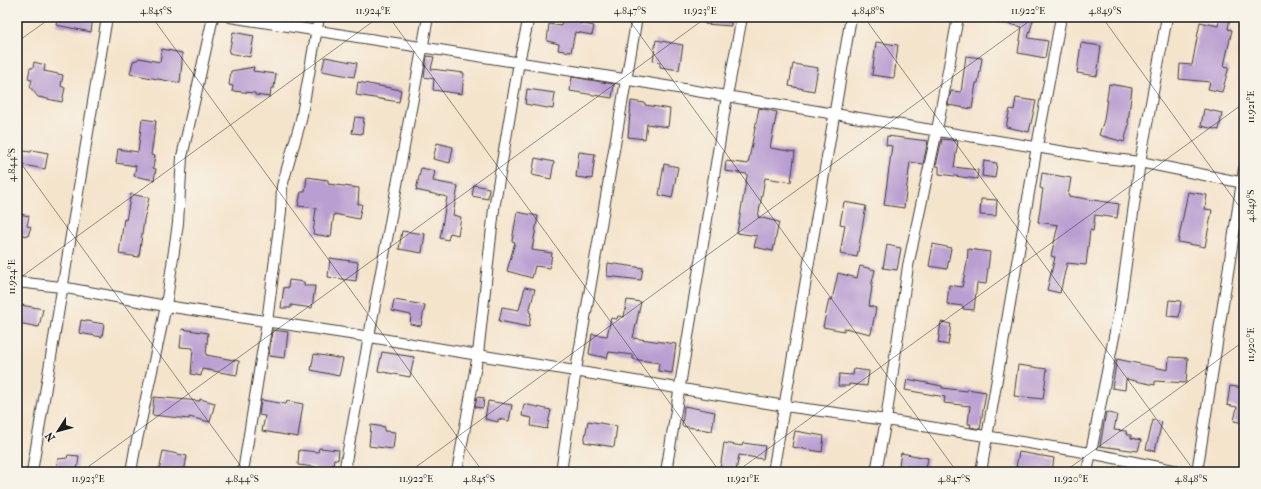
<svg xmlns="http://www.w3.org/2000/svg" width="1261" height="489" font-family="'IM FELL French Canon',serif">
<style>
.building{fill:#b99ed2}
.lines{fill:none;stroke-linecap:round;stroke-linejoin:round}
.street-casing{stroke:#3d3a36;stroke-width:12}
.street{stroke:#fff;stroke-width:10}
.ticks{fill:none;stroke:#1c1c1c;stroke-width:1;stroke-opacity:0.45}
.neatline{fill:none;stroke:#1c1c1c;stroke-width:1.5}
.ticks-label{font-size:10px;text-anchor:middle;fill:#1c1c1c}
</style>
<rect width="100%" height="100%" fill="#f7f3e8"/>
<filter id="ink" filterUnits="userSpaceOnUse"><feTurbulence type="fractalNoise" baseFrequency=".025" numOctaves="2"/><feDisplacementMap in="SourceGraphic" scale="8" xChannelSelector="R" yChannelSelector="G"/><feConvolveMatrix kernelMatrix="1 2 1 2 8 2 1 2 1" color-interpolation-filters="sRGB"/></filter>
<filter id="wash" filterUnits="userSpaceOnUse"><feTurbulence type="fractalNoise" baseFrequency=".012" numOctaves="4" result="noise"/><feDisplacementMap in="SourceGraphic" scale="16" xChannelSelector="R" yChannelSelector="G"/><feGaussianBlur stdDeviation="0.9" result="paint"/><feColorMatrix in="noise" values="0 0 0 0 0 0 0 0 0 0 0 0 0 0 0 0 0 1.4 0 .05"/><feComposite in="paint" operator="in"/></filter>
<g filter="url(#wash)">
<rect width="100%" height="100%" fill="#f5e4cc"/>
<g id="blocks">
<!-- building -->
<path class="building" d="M58 17H93L91 32 56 25Z
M563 17H580L579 23 594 26 592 35 575 32 571 52 558 50 559 44 547 41 549 24 561 26Z
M705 17H731V26L705 24Z
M996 17H1034L1028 38 1048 41 1045 58 1018 53 1022 27 995 21Z
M1220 17H1230L1228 29 1232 30 1224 66 1229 67 1222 92 1208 89 1210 82 1179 79 1180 64 1192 65 1200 22 1218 26Z
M233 32 254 36 250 57 229 53Z
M656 40 683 45 679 70 660 67V62L653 61Z
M876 42 898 45 894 78 872 75Z
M1081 43 1101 46 1097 76 1077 73Z
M162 49 182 53V62L180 83 130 74 133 61 137 60 139 58 160 62Z
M427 56 434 57 431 69 464 73 462 94 433 90 434 79 424 77Z
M966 56 982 58 978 83H976L972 109 948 105 951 91 961 92Z
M325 57 357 63 354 77 322 71Z
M34 62 45 65 44 71 63 75 61 86 65 88 62 102 38 97 30 87 32 80 28 79 30 68H33Z
M793 64 818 68 814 91 789 86Z
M254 67 253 71 276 74 274 88H271L270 97 255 95V93L232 91 233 86 229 85 231 71Z
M572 77 614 84 612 98 570 91Z
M358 82 401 90 399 102 356 95Z
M1109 84 1132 88 1128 123 1129 124 1124 142 1099 135 1104 120Z
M527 89 555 93 553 109 525 104Z
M1016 98 1036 101 1029 132 1006 127 1010 109 1014 110Z
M631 101 645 103V105L670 109 668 127 647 124 645 139 628 137Z
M759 108 777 112 770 148 795 152 791 182 765 178 758 217 779 222 773 251 754 247 757 236 737 233 747 176V174L725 171 726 161 748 164Z
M1204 109 1222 113 1219 130 1201 126Z
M355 117 364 118 362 134 352 133Z
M142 119 156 121 151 155 155 156 153 168 156 169 154 180 134 176 136 166 116 163 118 149 138 152Z
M887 136 928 141 923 164 910 162 904 208 884 205 892 146 886 145Z
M942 139 958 141 954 167 978 170 977 179 939 174V166H936Z
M437 143 453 147 450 163 433 159Z
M17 150 31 152 32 150 48 153 45 169 17 164Z
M579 152 595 154 592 179 576 177Z
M535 158 554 162 551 179 532 175Z
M984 161 997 163 995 178 982 176Z
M664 164 678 167 672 198 659 195Z
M421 168 435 171 433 181 458 186 453 215 461 217 458 235 450 233 448 240 440 238 447 197 416 190Z
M1042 173 1071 178 1068 196 1119 204 1117 218 1095 215 1093 231 1090 230 1086 265 1067 263 1060 293 1047 290 1055 257 1051 256 1058 225 1038 222 1043 189 1040 188Z
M307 177 328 180V184L359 188 358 204H362L359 219 334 214 331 237 313 234 316 208 298 206 301 192H305Z
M474 185 489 188 488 199 472 196Z
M1188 192 1207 195 1205 209 1212 210 1205 247 1178 242Z
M131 194 149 198 144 220 139 257 119 254 124 219 126 220Z
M981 199 997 200 996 216 980 215Z
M844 202 866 206 857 257 840 254 845 225 840 224Z
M517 212 538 216 532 250 552 253 550 268 535 266 532 278 507 271 515 242 512 241Z
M20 214 29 216 27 226 31 227 28 236 17 234Z
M402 231 425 234 422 253 399 249Z
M933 244 951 248 947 269 929 266Z
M887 245 901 248 897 270 883 268Z
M968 249 990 252 986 284 977 283 974 310 963 309V306L947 304 949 285 962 287 967 263Z
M330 258 358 262 356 281 328 277Z
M608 263 643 268 641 280 607 276Z
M860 266 875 270 871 287H872L869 306 876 308 871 334 844 328V331L823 327 829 299 832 300 838 273 857 278Z
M289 280 304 282V286H315L312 308 291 305V308H281L284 287 288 288Z
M525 287 535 289 529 312 531 313 529 327 499 321 502 307 519 310Z
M394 300 425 305 421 326 410 324 411 315 392 311Z
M627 300 641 302 633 338 676 344 672 373 658 371 659 363 633 359V355L609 352 607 358 589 354 592 334 607 336 611 318 617 319 618 316 624 317Z
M1169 300 1181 301 1179 317 1167 316Z
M21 305 43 309 39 327 18 323Z
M81 320 104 324 102 337 79 333Z
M941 322 951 324 948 345 938 343Z
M182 329 208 333 206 355 239 361 237 375 202 369 201 376 191 374 193 348 180 347Z
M272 330 288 332 285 358 269 356Z
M382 352 414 357 410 377 378 371Z
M314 354 343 359 339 376 311 370Z
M1169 357 1188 358 1186 383 1155 381V385L1126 379 1125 390 1112 388 1117 359 1168 370Z
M1018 365 1047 369 1043 399 1014 396Z
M854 369 869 371 867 386 849 384V386H838L839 374 853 375Z
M907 379 942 386V388L967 391V389L986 392 980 429 970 427 971 424H968L970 406 944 403 945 397 905 390Z
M1230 386 1244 388V423L1234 421 1237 407 1227 405Z
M154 397 200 401V399L215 403 210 422 189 417V419L152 415Z
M477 397 484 398 483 408 475 407Z
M261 400 286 404 287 401 303 404 298 437 262 431 265 416 259 415Z
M488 401 512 405 509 421 498 419V422L485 419Z
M524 404 551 410 547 429 531 426 532 418 522 416Z
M684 406 715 412 712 431 682 426Z
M1106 412 1117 415 1114 430 1126 431 1127 435H1131V438L1141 440 1138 451 1100 446Z
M1153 420 1162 422 1155 451 1146 449Z
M588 421 617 426 614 447 584 442Z
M371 425 385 427 384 431 395 432 393 449 369 446Z
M795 431 824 436 822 452 792 447Z
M724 443 742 446 743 443 765 446 763 459 739 455 736 472 720 469Z
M319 448 339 450 338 460 334 459 332 472 315 471V467L298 465 299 450 318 452Z
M163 451 187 456 184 472H159Z
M1019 452 1054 458 1052 472H1043L1016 467Z
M901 453 928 458 926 469 899 465Z
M68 455 79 456 77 472 56 469 58 459 67 458Z"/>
</g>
</g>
<g filter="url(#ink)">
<use href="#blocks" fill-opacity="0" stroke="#3d3a36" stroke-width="1"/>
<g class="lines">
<defs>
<path id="street" d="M230 17 611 77 1096 157 1140 162 1244 183
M17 282 61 287 166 306 370 337 785 406 886 420 1090 453 1183 472
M32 472 107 17
M131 472 135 449 166 306 178 223 182 157 213 17
M243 472 267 322 281 211 282 186 301 120 319 17
M344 472 428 17
M457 472 478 354 494 209 519 62 529 17
M561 472 576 370 637 17
M666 472 727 96 742 17
M773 472 851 17
M876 472 886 420 908 266 937 130 958 17
M981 472 1037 146 1061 17
M1087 472 1120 307 1140 162 1167 17
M1197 472 1244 169"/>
</defs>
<!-- street casing -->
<use href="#street" class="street-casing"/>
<!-- street -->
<use href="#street" class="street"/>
</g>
</g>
<!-- ticks -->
<path class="ticks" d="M152 17 483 472M389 17 720 472M627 17 957 472M864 17 1195 472M1102 17 1244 213M17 42 52 17M17 158 245 472M17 280 379 17M81 472 707 17M409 472 1035 17M736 472 1244 103M1064 472 1244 341"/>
<!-- margin -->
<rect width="1261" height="489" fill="none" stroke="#f7f3e8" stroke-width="44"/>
<!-- north arrow -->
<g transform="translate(58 431) rotate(234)" stroke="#f7f3e8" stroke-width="3" paint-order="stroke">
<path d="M0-3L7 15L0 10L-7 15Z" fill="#1c1c1c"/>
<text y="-6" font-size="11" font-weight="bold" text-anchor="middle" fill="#1c1c1c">N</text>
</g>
<rect x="22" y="22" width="1217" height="445" class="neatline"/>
<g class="ticks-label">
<text x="156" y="14">4.845°S</text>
<text x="373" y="14">11.924°E</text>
<text x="630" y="14">4.847°S</text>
<text x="700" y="14">11.923°E</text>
<text x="868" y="14">4.848°S</text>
<text x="1028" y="14">11.922°E</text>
<text x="1105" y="14">4.849°S</text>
<text transform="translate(1250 107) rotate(-90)" y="4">11.921°E</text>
<text transform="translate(11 165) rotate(-90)" y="4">4.844°S</text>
<text transform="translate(1250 206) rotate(-90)" y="4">4.849°S</text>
<text transform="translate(11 277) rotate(-90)" y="4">11.924°E</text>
<text transform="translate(1250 345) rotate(-90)" y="4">11.920°E</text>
<text x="88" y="482">11.923°E</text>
<text x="242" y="482">4.844°S</text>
<text x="416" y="482">11.922°E</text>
<text x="479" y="482">4.845°S</text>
<text x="743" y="482">11.921°E</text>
<text x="954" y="482">4.847°S</text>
<text x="1071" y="482">11.920°E</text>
<text x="1191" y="482">4.848°S</text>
</g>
</svg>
